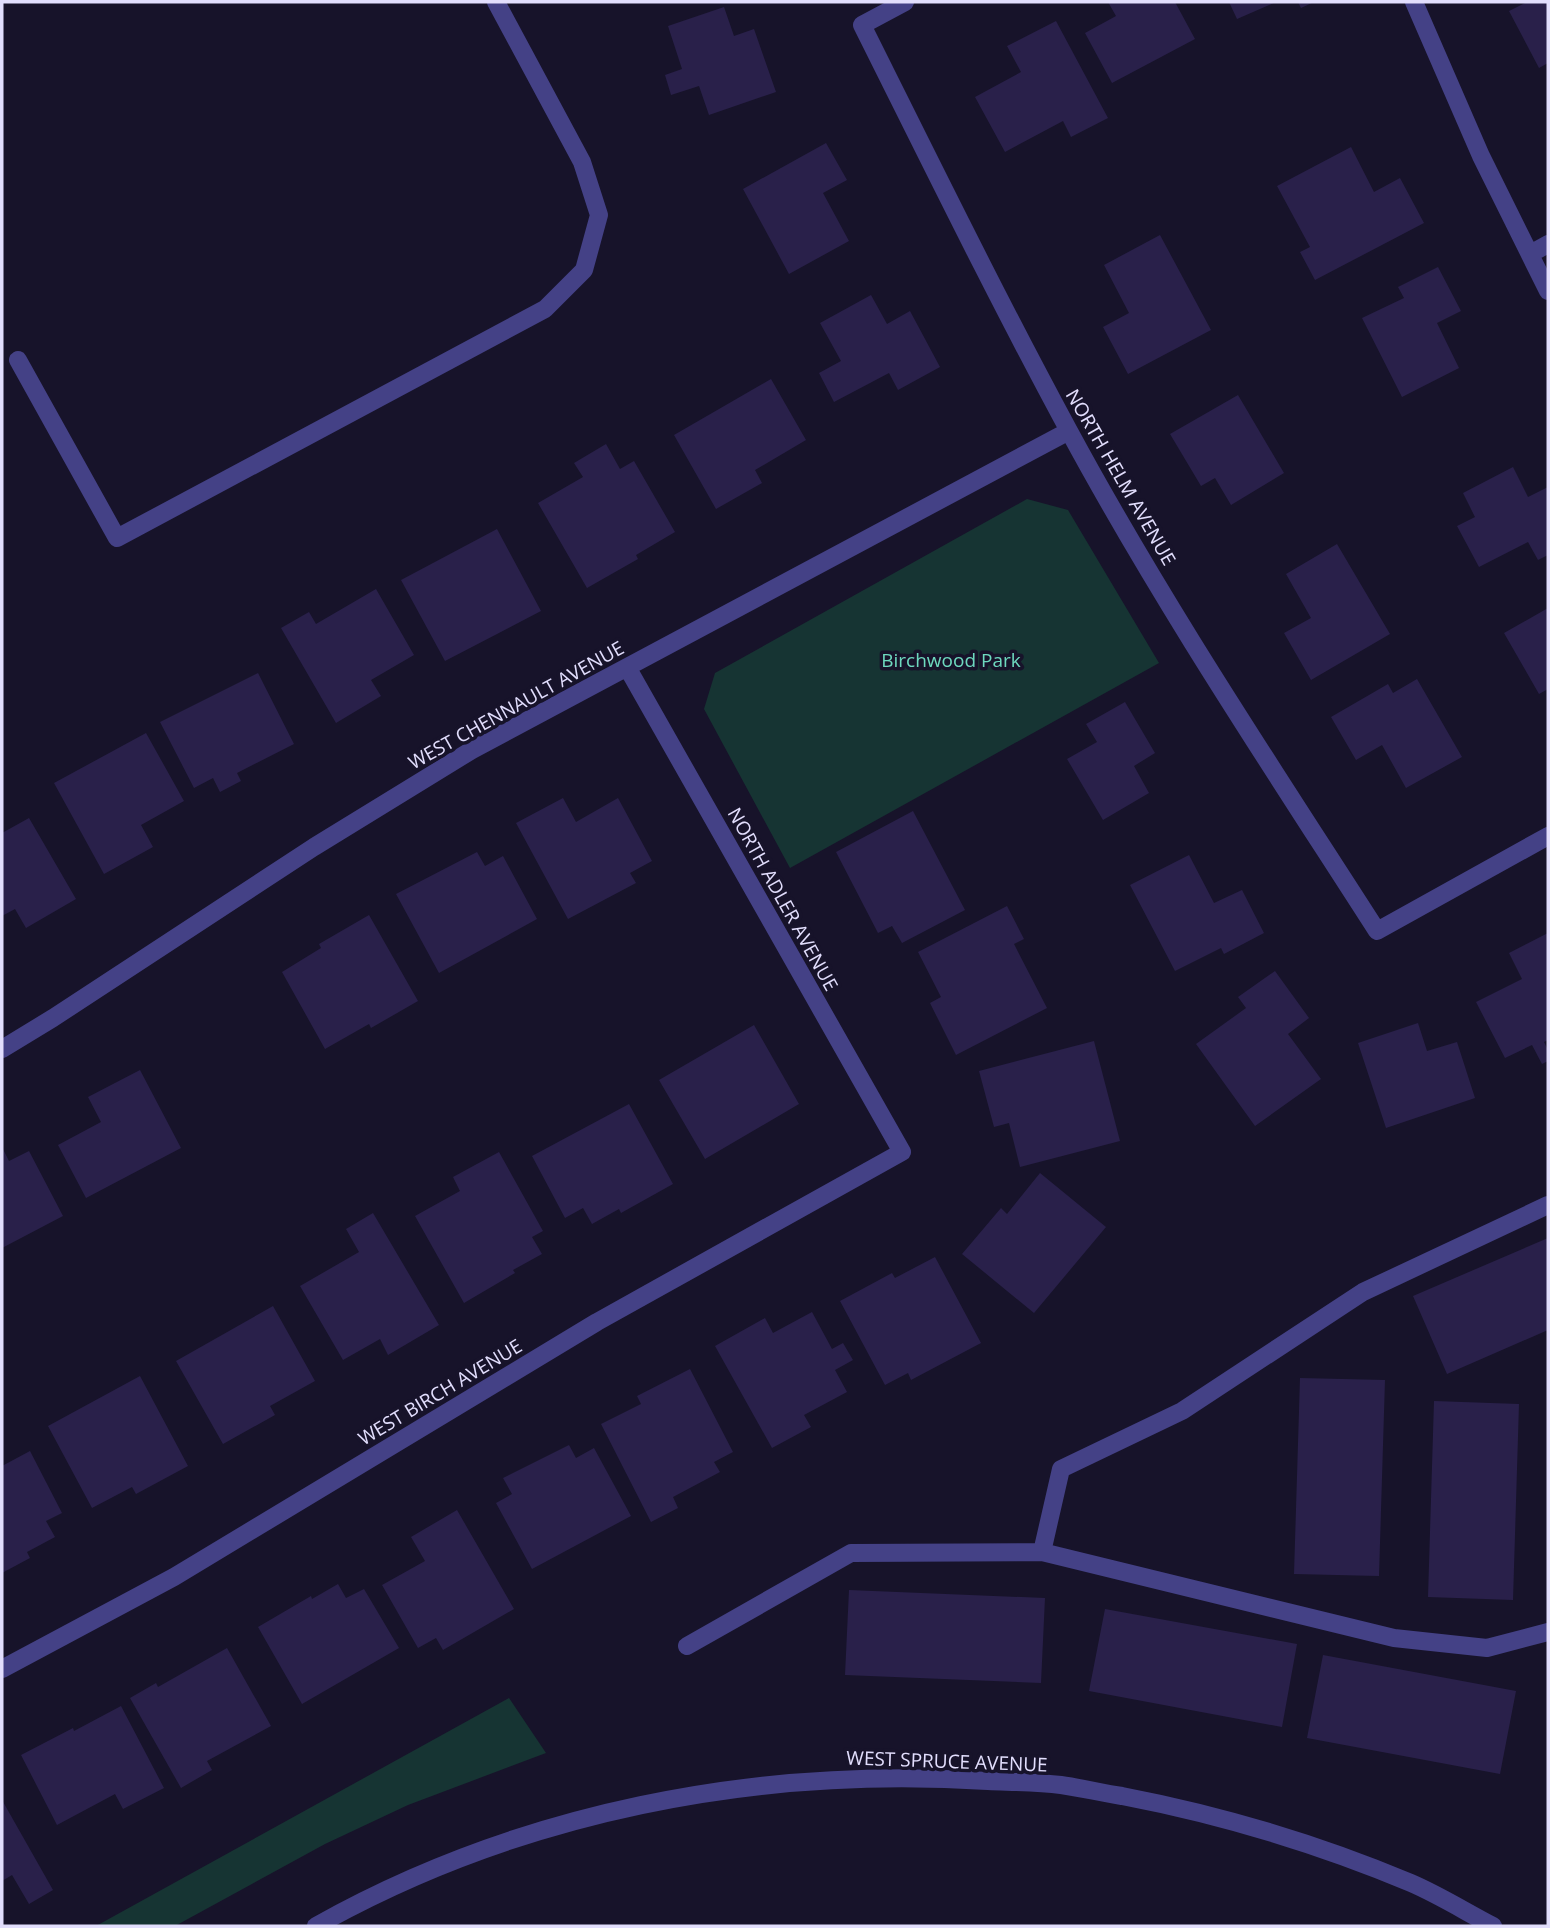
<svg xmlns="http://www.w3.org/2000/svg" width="1550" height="1928" font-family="'Open Sans',sans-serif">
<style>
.green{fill:#163433}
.building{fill:#29204a}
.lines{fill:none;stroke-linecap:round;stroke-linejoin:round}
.minor{stroke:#444186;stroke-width:18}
.labels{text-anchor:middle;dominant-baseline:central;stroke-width:7;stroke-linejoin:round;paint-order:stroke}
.street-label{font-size:19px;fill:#e2defd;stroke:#17132a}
.park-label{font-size:19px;fill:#6ed9bf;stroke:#17132a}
</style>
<rect width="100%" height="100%" fill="#17132a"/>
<!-- green -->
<path class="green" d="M1027 499 1068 510 1159 663 790 868 704 709 715 673Z
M509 1698 546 1753 408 1805 325 1844 175 1926H96Z"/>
<!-- building -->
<path class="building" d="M1108 2H1175L1195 39 1112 83 1085 33 1116 16Z
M1229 2H1276L1237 19Z
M1298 2H1314L1301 8Z
M1527 2H1548V63L1539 68 1509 11Z
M724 7 734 36 754 29 776 92 709 115 699 86 671 95 665 75 682 69 668 26Z
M1056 21 1108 118 1071 137 1063 121 1005 152 975 97 1021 72 1007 46Z
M826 143 847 180 823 193 849 241 789 274 743 189Z
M1351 147 1374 192 1400 178 1424 223 1315 280 1300 252 1310 247 1277 186Z
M1160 235 1211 330 1128 374 1103 327 1129 313 1104 265Z
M1438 267 1461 311 1437 323 1459 368 1402 397 1362 318 1404 298 1398 287Z
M871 295 887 324 910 311 940 367 898 390 889 373 834 402 819 373 841 361 820 323Z
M771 379 806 440 755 470 762 483 716 509 674 435Z
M1238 395 1284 473 1231 505 1215 478 1201 486 1170 434Z
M606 444 620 469 634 461 675 532 636 555 638 559 587 588 538 503 583 477 574 463Z
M1513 467 1528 497 1548 487V555L1538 560 1528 542 1479 567 1457 526 1475 517 1463 493Z
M497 529 541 611 445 661 401 580Z
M1337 544 1390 634 1311 680 1284 633 1311 618 1286 574Z
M376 589 414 655 371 680 381 696 336 723 281 628 309 612 316 624Z
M1548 608V689L1539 694 1504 633Z
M258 673 294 744 237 773 241 781 220 792 213 778 194 788 160 722Z
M1417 679 1462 757 1406 788 1382 745 1356 760 1331 717 1388 684 1393 693Z
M1125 702 1155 753 1134 766 1149 793 1103 820 1067 759 1097 742 1086 724Z
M146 733 184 801 141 825 153 847 104 874 54 783Z
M563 798 576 822 618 798 652 861 630 873 636 883 568 919 516 823Z
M913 811 965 910 902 943 892 926 878 933 836 852Z
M29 818 76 899 26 928 15 909 2 916V833Z
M477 852 485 866 503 856 537 919 439 973 396 894Z
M1189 855 1214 903 1242 890 1264 933 1224 954 1221 948 1175 971 1130 885Z
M1007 906 1024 939 1014 944 1047 1008 956 1055 930 1003 941 997 918 952Z
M369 915 418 1001 371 1028 369 1024 325 1049 282 972 321 948 319 944Z
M1548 933V1040L1544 1042 1548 1050V1061L1542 1064 1532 1045 1505 1058 1476 1002 1522 979 1509 953Z
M1275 971 1309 1018 1288 1034 1321 1079 1255 1126 1196 1044 1246 1008 1238 997Z
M1418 1023 1427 1051 1457 1042 1475 1098 1386 1128 1358 1043Z
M754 1025 799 1104 705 1159 659 1080Z
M1094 1041 1120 1141 1020 1167 1009 1123 994 1127 979 1071Z
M140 1070 181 1148 86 1198 58 1145 101 1122 88 1097Z
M629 1104 673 1184 621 1213 619 1209 592 1224 583 1208 565 1218 532 1156Z
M2 1147 9 1161 29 1151 63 1216 2 1248Z
M499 1152 543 1231 532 1237 542 1254 513 1270 515 1273 464 1303 415 1216 460 1191 453 1177Z
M1040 1173 1106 1227 1034 1313 962 1254 1001 1208 1007 1214Z
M373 1213 439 1325 388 1355 380 1339 343 1360 300 1286 359 1252 346 1229Z
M1548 1238V1330L1447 1374 1413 1296Z
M935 1257 981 1343 911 1380 908 1373 885 1385 840 1301 892 1273 895 1278Z
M273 1306 315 1381 270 1406 275 1415 223 1444 176 1361Z
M812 1312 832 1349 843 1343 853 1360 835 1370 847 1392 804 1415 811 1427 772 1448 715 1346 765 1318 773 1333Z
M690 1369 733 1452 714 1462 720 1472 673 1497 678 1508 651 1522 601 1424 641 1404 637 1396Z
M140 1376 188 1466 136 1494 132 1487 92 1508 48 1426Z
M1300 1378 1385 1380 1379 1576 1294 1574Z
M1434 1401 1519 1404 1513 1600 1428 1597Z
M569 1445 576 1458 594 1448 631 1516 532 1569 496 1503 512 1494 503 1478Z
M30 1451 62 1513 46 1521 55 1537 27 1552 30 1558 2 1573V1466Z
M457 1510 514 1609 443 1650 436 1638 418 1648 382 1585 425 1561 411 1537Z
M338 1584 346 1598 364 1589 399 1648 302 1704 258 1627 311 1596 312 1599Z
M849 1590 1045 1598 1041 1683 845 1675Z
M1105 1609 1297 1644 1282 1727 1089 1691Z
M227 1648 271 1726 207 1761 212 1770 181 1788 130 1698 156 1683 158 1687Z
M1323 1655 1516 1691 1500 1774 1307 1738Z
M121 1706 164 1788 123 1809 115 1794 57 1825 21 1755 73 1728 74 1731Z
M2 1800 53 1890 29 1904 12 1875 2 1881Z"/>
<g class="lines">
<!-- minor -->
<path class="minor" d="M905 2 862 25C930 161 997 298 1069 431 1162 603 1271 766 1377 931L1548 836
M1414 2 1481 156 1548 291
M1530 254 1548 244
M18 360 117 538 545 309 584 270 599 215 582 162 496 2
M2 1049 53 1018 314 847 472 750 1069 431
M1042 1552 1394 1638 1487 1648 1548 1632
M687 1646 851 1553 1042 1552 1061 1469 1182 1411 1363 1292 1548 1205
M2 1669 174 1577 597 1322 902 1152 627 667
M316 1926C519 1812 756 1766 988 1781 1012 1782 1037 1782 1061 1785 1082 1788 1102 1793 1122 1796 1221 1815 1318 1844 1411 1883 1439 1895 1466 1912 1493 1926"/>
</g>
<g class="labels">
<!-- street labels -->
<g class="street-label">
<text transform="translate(1121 477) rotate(60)">NORTH HELM AVENUE</text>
<text transform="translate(516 705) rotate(-29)">WEST CHENNAULT AVENUE</text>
<text transform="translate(783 899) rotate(61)">NORTH ADLER AVENUE</text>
<text transform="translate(440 1392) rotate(-31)">WEST BIRCH AVENUE</text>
<text transform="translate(947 1761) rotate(2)">WEST SPRUCE AVENUE</text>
</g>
<!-- park labels -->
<g class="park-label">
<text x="951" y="660">Birchwood Park</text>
</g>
</g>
<!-- border -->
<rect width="1550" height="1928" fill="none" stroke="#e2defd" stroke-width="7"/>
</svg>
